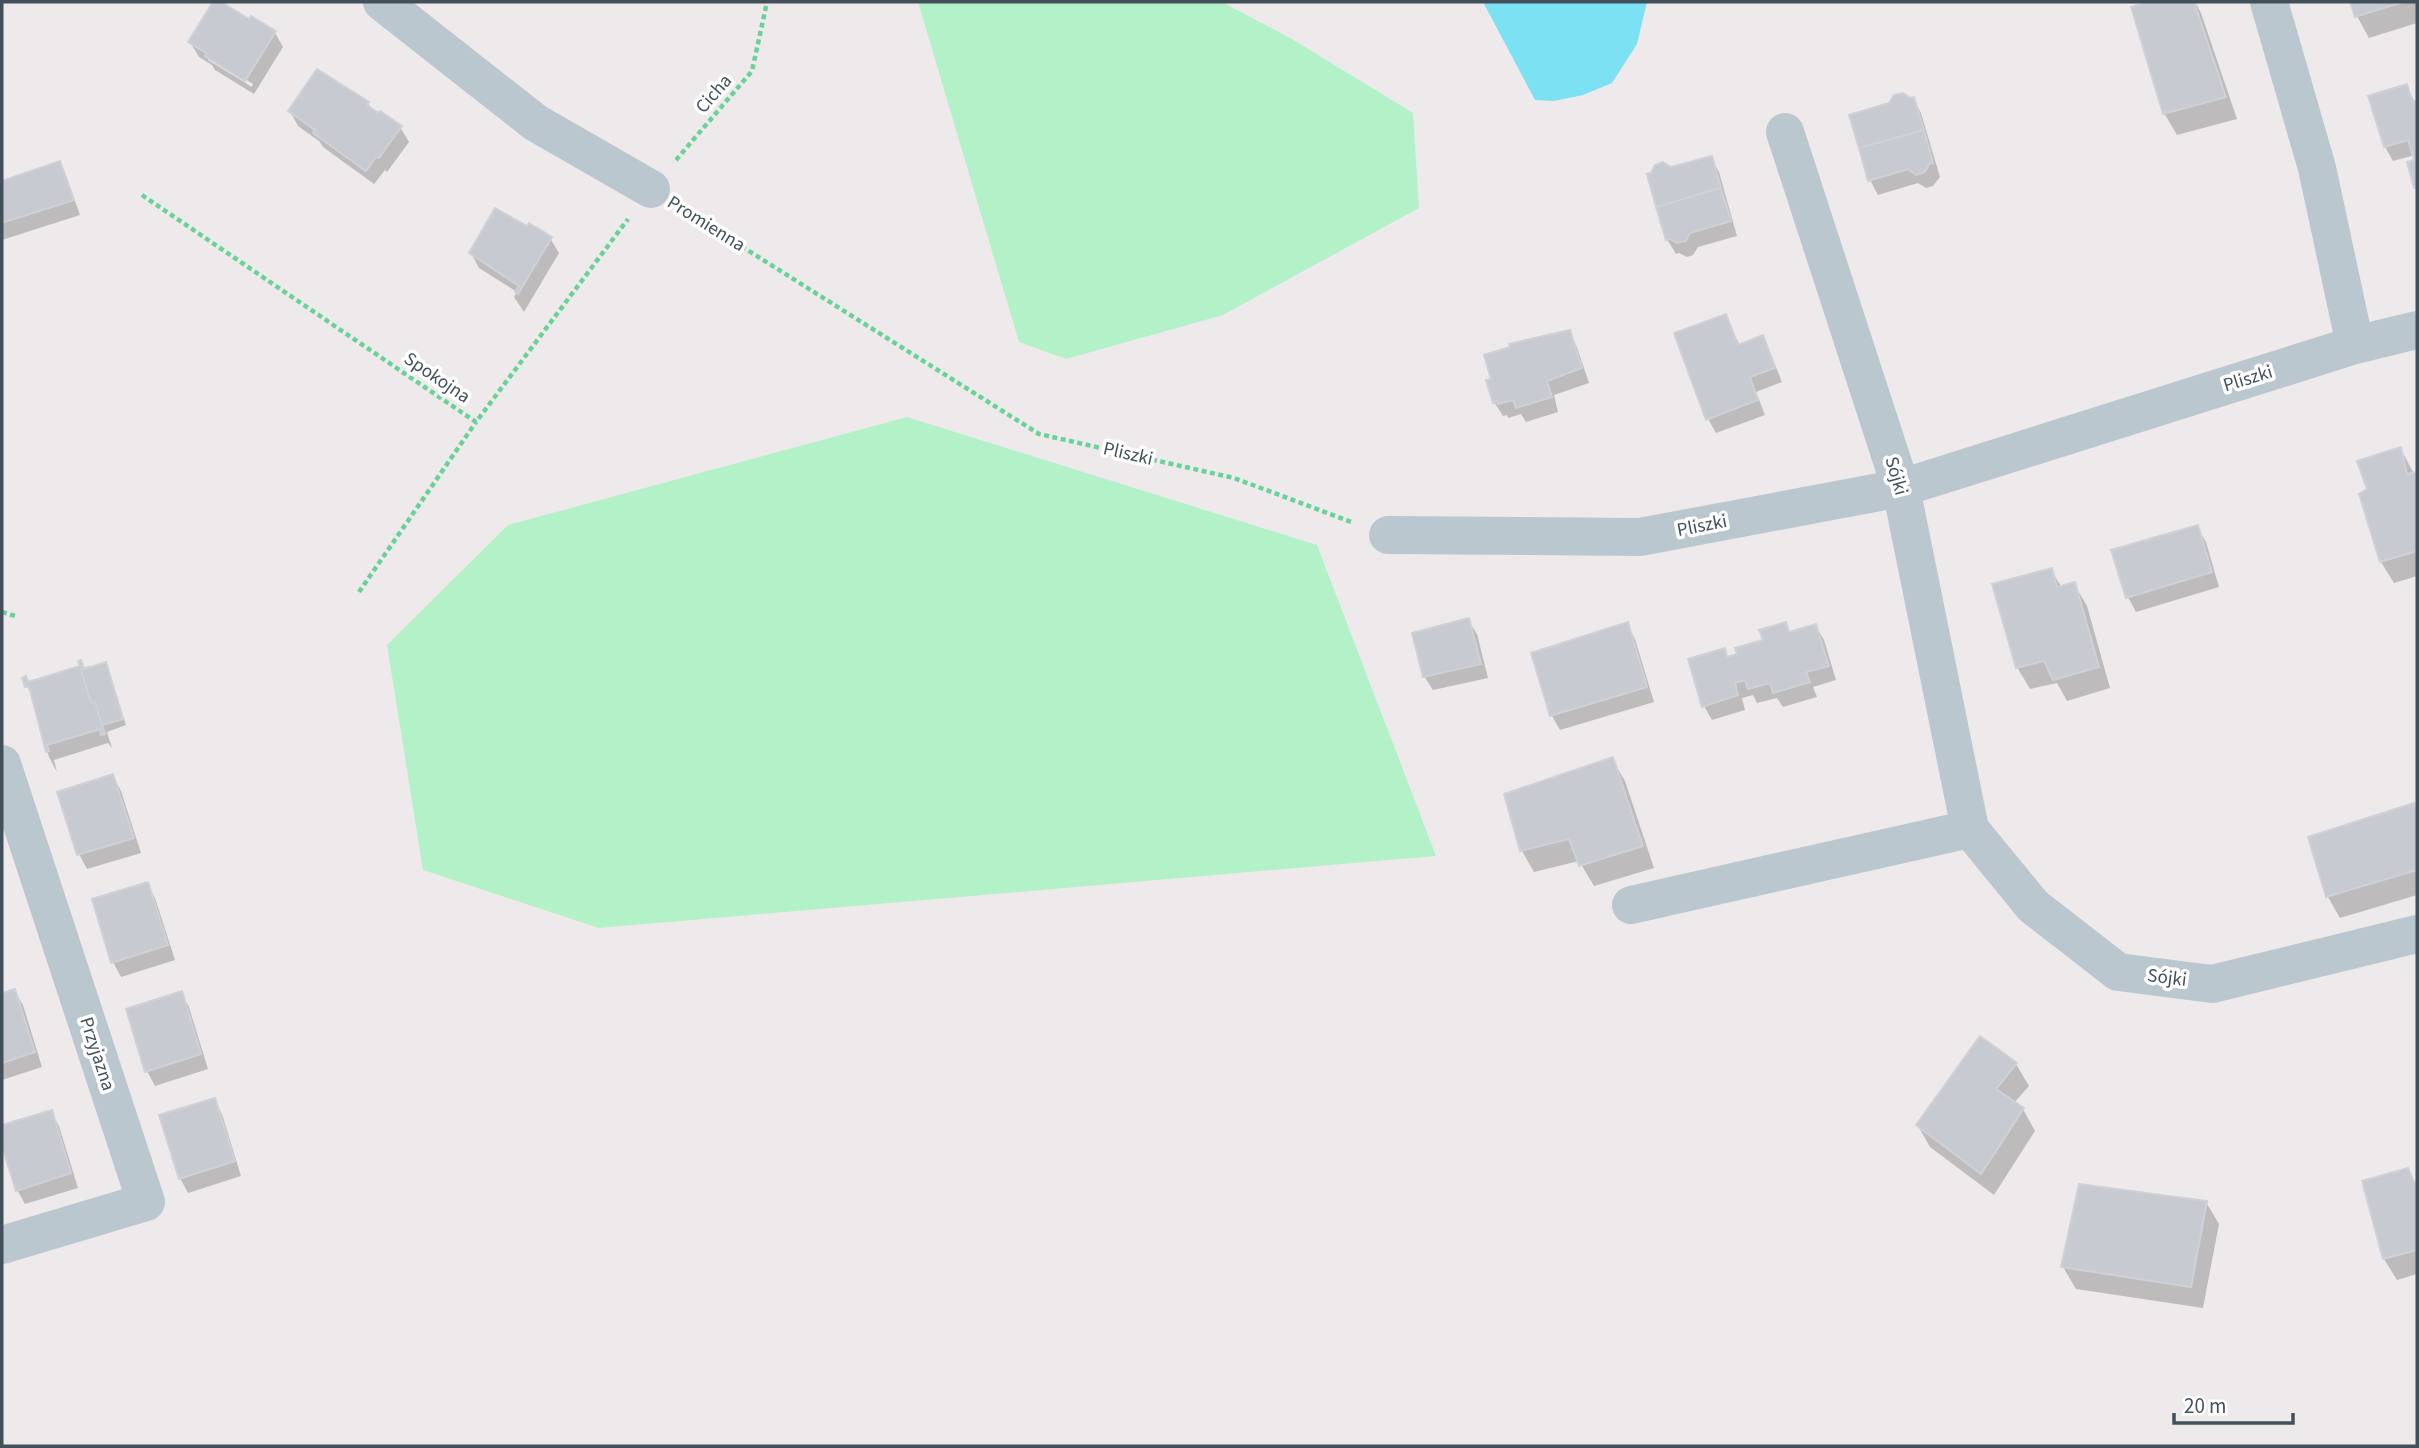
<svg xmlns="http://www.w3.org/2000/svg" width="2419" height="1448" font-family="'Source Sans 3',sans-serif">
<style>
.green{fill:#b3f2c8}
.water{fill:#7ce1f3}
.shadow{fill:#0003;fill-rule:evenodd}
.building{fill:#c7cad1;stroke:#ced1d8;stroke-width:2}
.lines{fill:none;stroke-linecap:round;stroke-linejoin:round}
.path{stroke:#68d298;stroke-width:4.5;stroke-dasharray:5 3.5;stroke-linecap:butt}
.minor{stroke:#bac7cf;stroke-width:38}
.labels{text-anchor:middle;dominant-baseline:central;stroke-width:7;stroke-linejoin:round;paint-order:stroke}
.street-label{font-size:19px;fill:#42505a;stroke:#fff}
</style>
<rect width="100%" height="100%" fill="#eeeaeb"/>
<!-- green -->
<path class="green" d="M918 2H1222L1292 39 1413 113 1419 208 1223 315 1066 359 1019 342Z
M907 417 1317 545 1436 856 599 928 423 870 387 645 508 525Z"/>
<!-- water -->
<path class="water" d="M1483 2H1647L1637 44 1612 83 1583 95 1554 101 1535 100Z"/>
<!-- shadow -->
<path class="shadow" d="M215 2 275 33 283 47 254 94 215 70 212 65 199 57 190 42ZM208 56 253 84 252 87 208 60Z
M2153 2H2195L2201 13 2237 119 2177 135 2164 113 2133 8Z
M2352 2H2417V23L2369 38 2357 16Z
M2407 86 2415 103 2417 102V189L2415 155 2393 161 2385 147 2370 97Z
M1913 99 1921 113 1940 177 1933 186 1926 188 1918 183 1878 195 1870 180Z
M368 103 372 111 400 127 409 142 387 172 385 170 374 184 323 147 319 141 298 126 290 111Z
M1711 158 1719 172 1737 236 1698 247 1693 255 1687 257 1679 253 1676 254 1667 239 1671 169Z
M59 163 67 178 80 215 2 240V183Z
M527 229 550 238 559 253 524 312 514 297 517 292 479 268 471 253Z
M1726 316 1740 346 1762 338 1770 352 1782 382 1756 392 1765 415 1716 433 1708 419Z
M1569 332 1577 347 1589 383 1554 395 1558 412 1526 422 1521 414 1508 418 1507 415 1503 416 1494 402Z
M2401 449 2414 474 2417 473V576L2394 583 2381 562 2361 495 2369 490Z
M2197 527 2206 542 2219 587 2136 612 2128 597Z
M2051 570 2062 588 2074 584 2087 606 2110 688 2067 701 2057 683 2030 689 2017 667Z
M1468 620 1477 634 1488 678 1433 690 1424 676Z
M1627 624 1635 639 1654 702 1560 730 1552 716 1533 654Z
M1785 624 1791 634 1816 626 1824 640 1836 680 1813 687 1817 697 1783 707 1777 698 1757 703 1753 695 1742 698 1745 710 1712 720 1704 706 1724 650 1728 658 1765 641Z
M89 666 91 669 109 671 126 725 107 732 112 748 108 743 54 760 57 772 49 757 38 722 41 721 35 701 27 686Z
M1612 759 1625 781 1654 868 1594 886 1579 861 1534 872 1522 851 1506 795Z
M113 776 121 791 141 853 87 869 79 854Z
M2414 805 2417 812V895L2340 918 2328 897 2310 838Z
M147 884 155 898 175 960 121 977 113 962Z
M14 991 23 1005 42 1067 2 1080V995Z
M181 993 189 1007 208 1069 155 1086 147 1071Z
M1980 1038 2016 1064 2029 1086 2014 1103 2023 1109 2035 1131 1994 1195 1930 1147 1918 1126Z
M214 1100 222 1114 241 1176 188 1193 180 1178Z
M51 1112 59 1126 78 1188 25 1204 17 1190 2 1140V1127Z
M2407 1170 2415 1183 2417 1182V1274L2397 1280 2384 1259Z
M2206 1202 2219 1224 2203 1308 2076 1289 2063 1267Z"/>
<!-- building -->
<path class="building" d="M213 2H221L249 19 251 16 276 31 245 81 205 56 206 53 188 42Z
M2147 2H2194L2226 97 2163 114 2131 7Z
M2350 2H2403L2355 17Z
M317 69 369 102 367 105 378 113 380 111 402 126 379 158 376 157 366 171 313 133 315 130 288 111Z
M2407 84 2412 102 2417 100V187L2414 188 2407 162 2414 160 2408 140 2384 147 2368 96Z
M1903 93 1910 98 1914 97 1924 130 1859 148 1849 115 1889 103 1894 95Z
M1924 130 1933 163 1929 164 1925 172 1916 175 1908 169 1868 181 1859 148Z
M1712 156 1721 188 1656 207 1647 174 1651 173 1655 165 1663 162 1671 167Z
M60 161 74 200 2 223V181Z
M1721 188 1731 221 1690 233 1686 241 1677 243 1670 239 1666 240 1656 207Z
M495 208 527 226 529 223 552 237 518 294 515 292 519 286 469 253Z
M1726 314 1738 345 1763 335 1775 368 1750 377 1758 400 1706 420 1674 333Z
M1570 330 1582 368 1547 381 1552 397 1516 408 1513 400 1498 404 1497 401 1493 403 1486 380 1491 379 1484 355 1510 347 1509 344Z
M2401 447 2407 474 2417 472V551L2380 562 2359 494 2367 489 2357 461Z
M2198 525 2212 572 2126 598 2111 550Z
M2052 568 2057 587 2075 582 2099 667 2053 680 2044 661 2016 668 1992 584Z
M1469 618 1481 664 1423 677 1412 633Z
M1628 622 1647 687 1550 716 1531 653Z
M1786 622 1789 632 1816 624 1829 666 1806 672 1810 682 1773 693 1770 683 1748 689 1745 680 1735 683 1738 695 1702 707 1688 659 1725 648 1727 657 1737 654 1735 648 1763 640 1759 630Z
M81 660 84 669 81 670 91 703 95 702 105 734 101 735 100 729 47 745 49 751 46 752 29 686 25 687 22 678 26 676 28 682 80 666 78 661Z
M106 662 123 719 102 725 95 702 91 703 81 670Z
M1613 757 1643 846 1579 866 1569 839 1520 851 1504 794Z
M113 774 134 838 77 855 57 792Z
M2414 803 2417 812V870L2326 897 2308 837Z
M148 882 168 945 111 963 92 899Z
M15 989 35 1052 2 1063V993Z
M182 991 201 1054 145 1072 126 1009Z
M1980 1036 2017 1063 1996 1089 2024 1108 1981 1174 1916 1125Z
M215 1098 235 1161 179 1179 159 1115Z
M52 1110 71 1173 16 1191 2 1146V1125Z
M2408 1168 2414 1182 2417 1181V1250L2383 1259 2362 1181Z
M2079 1184 2207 1201 2191 1287 2061 1267Z"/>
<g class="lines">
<!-- path -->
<path class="path" d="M676 160 752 71 767 2
M142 195 476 422 628 219
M684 210 1039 434 1234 478 1354 523
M359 592 476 422
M2 612 15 616"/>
<!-- minor -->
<path class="minor" d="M382 2 536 123 651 189
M2269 2 2317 168 2355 345
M1785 132 1901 488 1970 829 2033 906 2118 972 2212 984 2417 934
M1388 535 1640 537 1901 488 2355 345 2417 330
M2 764 146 1202 2 1245
M1631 905 1970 829"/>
</g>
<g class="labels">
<!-- street labels -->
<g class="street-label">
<text transform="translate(714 94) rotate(-49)">Cicha</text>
<text transform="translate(706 224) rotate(32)">Promienna</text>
<text transform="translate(437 378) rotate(34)">Spokojna</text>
<text transform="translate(2248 379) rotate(-17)">Pliszki</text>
<text transform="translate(1128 454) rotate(13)">Pliszki</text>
<text transform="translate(1896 476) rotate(74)">Sójki</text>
<text transform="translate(1702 526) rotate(-11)">Pliszki</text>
<text transform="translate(2167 978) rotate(7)">Sójki</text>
<text transform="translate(97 1054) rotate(72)">Przyjazna</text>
</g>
</g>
<!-- border -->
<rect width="2419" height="1448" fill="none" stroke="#42505a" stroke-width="7"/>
<!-- scale -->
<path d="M2174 1413v10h119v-10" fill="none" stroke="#42505a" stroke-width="3.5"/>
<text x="2184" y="1413" font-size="21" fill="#42505a" stroke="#ffffff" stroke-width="5" paint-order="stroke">20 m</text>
</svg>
